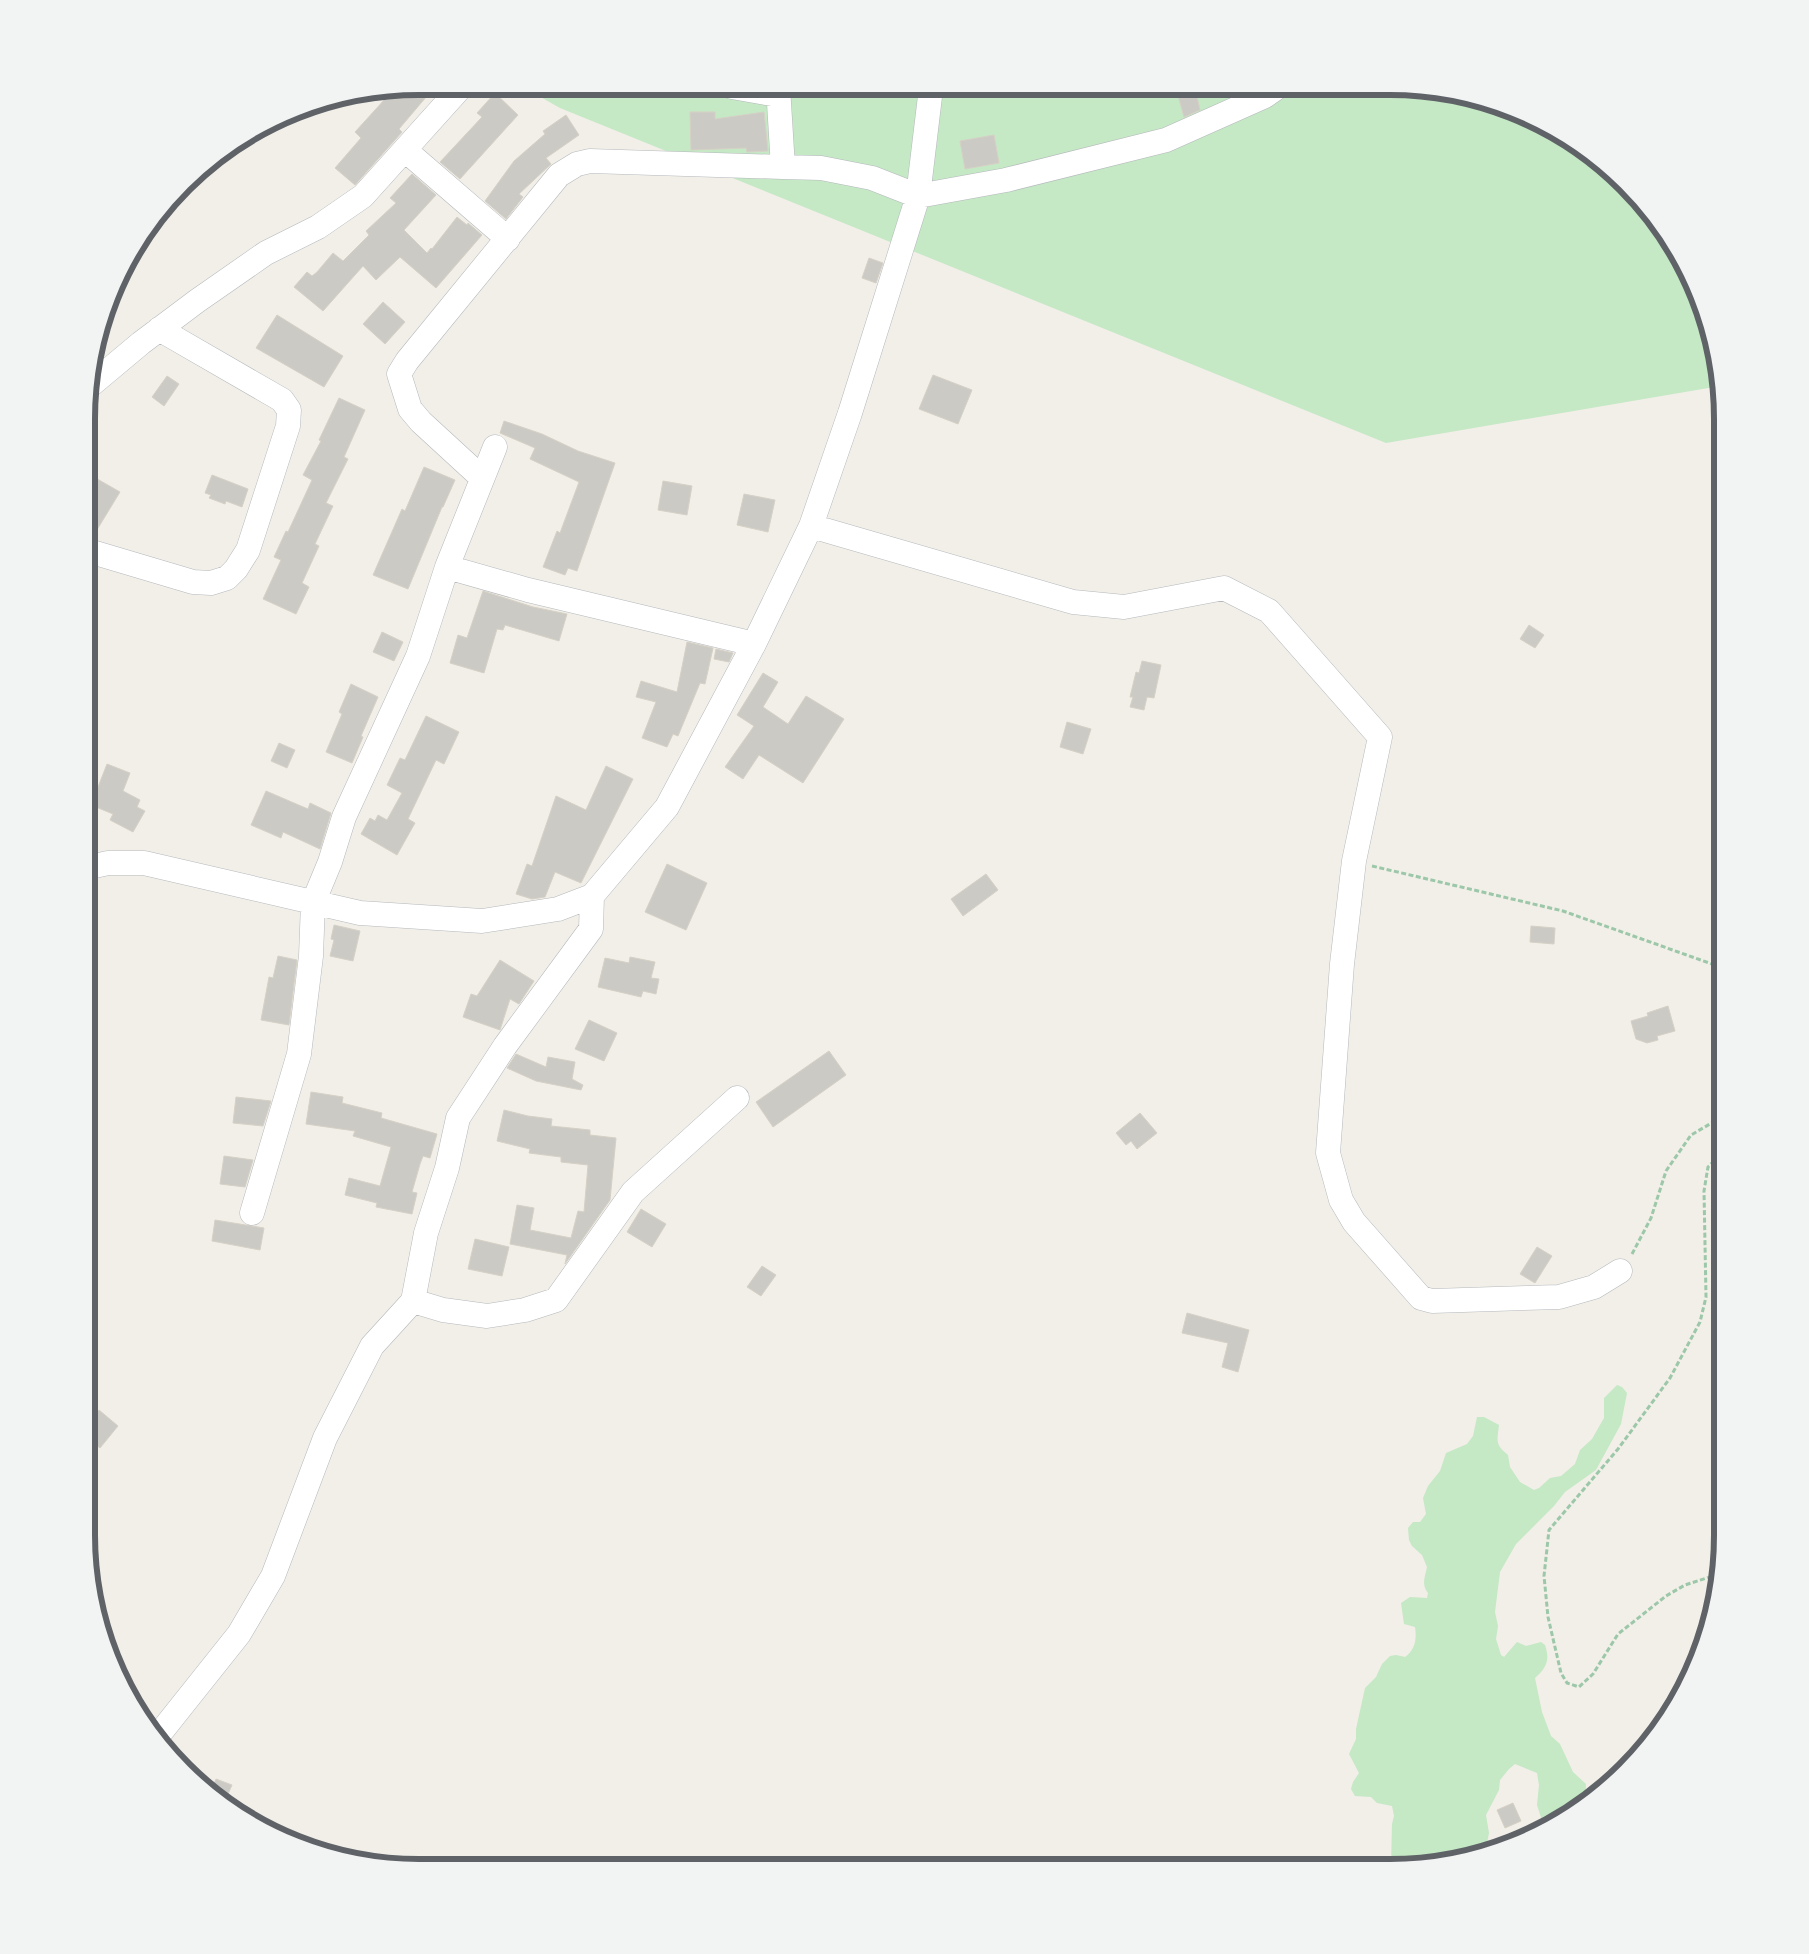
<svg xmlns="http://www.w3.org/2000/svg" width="1809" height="1954" font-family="Inter,sans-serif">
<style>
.green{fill:#c5e8c5}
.building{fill:#cccac5;stroke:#d6d1c6}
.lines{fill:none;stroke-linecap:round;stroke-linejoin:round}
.minor-casing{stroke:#b5b8bc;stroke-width:25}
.path{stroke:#9cc7a9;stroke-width:3;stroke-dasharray:5 2.5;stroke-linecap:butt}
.minor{stroke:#fff;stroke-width:24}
.rim{fill:none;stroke:#5f6368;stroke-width:6}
</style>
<rect width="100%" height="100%" fill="#f1efe8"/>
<!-- green -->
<path class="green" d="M523 87 1433 89 1497 104 1557 131 1610 169 1667 234 1705 312 1720 386 1386 443 560 108Z
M1617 1385 1622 1387 1627 1393 1621 1424 1596 1470 1565 1492 1554 1506 1516 1544 1500 1572 1495 1612 1498 1626 1496 1639 1501 1655 1504 1657 1517 1642 1526 1646 1541 1642 1545 1645C1550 1660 1547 1667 1535 1678L1542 1712 1551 1736 1560 1744 1573 1772 1586 1784 1585 1803 1575 1812 1544 1827 1537 1805 1539 1785 1537 1773 1515 1764 1509 1769 1500 1780 1499 1790 1486 1815 1489 1833 1486 1848C1458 1861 1423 1867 1391 1867L1392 1824 1394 1816 1392 1806 1377 1803 1371 1797 1355 1796 1351 1789 1353 1782 1359 1773 1349 1754 1356 1739V1729L1365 1688 1376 1677 1382 1664 1390 1656 1396 1655 1405 1657C1415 1650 1417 1639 1415 1627L1404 1624 1401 1603 1410 1597 1427 1598 1428 1593C1421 1584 1425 1577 1427 1567L1422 1555 1412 1546 1409 1540 1408 1528 1413 1522H1420L1426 1514 1423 1498 1428 1486 1440 1471 1446 1453 1467 1444 1473 1436 1477 1417H1484L1499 1425C1497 1441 1495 1445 1508 1455L1510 1467 1520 1482 1534 1490 1539 1488 1550 1478 1561 1476 1575 1464 1580 1450 1592 1439 1604 1418V1398Z"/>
<!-- building -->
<path class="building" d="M416 87 427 96 399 129 402 132 355 185 335 168 361 138 355 132 385 99 379 93Z
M1176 88H1195L1200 110 1184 117Z
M495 93 518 115 460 179 440 162 482 117 477 113Z
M690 112H715V119L764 112 768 151 747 152 746 148 691 150Z
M566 115 579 135 546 158 551 164 519 194 523 197 506 219 485 201 514 161 545 134 543 131Z
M994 135 999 163 965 169 960 141Z
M412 174 436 195 404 230 427 253 431 248 432 249 457 217 467 225 468 223 482 235 436 288 400 257 376 280 363 266 323 311 294 287 307 272 312 276 317 272 333 253 343 261 369 235 366 231 396 203 390 198Z
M869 258 883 263 876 283 862 278Z
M383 302 405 322 385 344 363 324Z
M277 315 343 356 324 387 256 348Z
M933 375 972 390 958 424 919 409Z
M167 376 179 384 164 406 152 397Z
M339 398 365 410 344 457 348 459 326 503 333 506 315 544 319 546 302 583 309 587 296 614 263 599 281 560 274 557 286 531 288 532 312 480 303 475 321 441 319 440Z
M504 421 542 434 578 451 615 463 577 571 568 568 565 575 543 567 557 531 560 533 579 482 530 459 535 448 500 433Z
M424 467 455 480 443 507H442L408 589 373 575 402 509 405 511Z
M212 475 248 489 242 507 226 501 225 504 209 498 211 495 205 493Z
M92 476 120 492 92 538Z
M663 481 692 486 687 515 658 510Z
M744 494 775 500 768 532 737 525Z
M483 591 533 607 567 614 559 641 505 625 503 630 497 629 484 673 450 663 458 635 467 638Z
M1529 625 1544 635 1535 648 1520 639Z
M382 632 403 642 394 661 373 652Z
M687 642 713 648 705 684 700 683 678 736 673 734 667 747 642 738 656 702 636 697 641 681 677 692Z
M716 649 733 653 729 662 714 659Z
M1142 661 1161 665 1154 698 1147 697 1144 710 1130 707 1133 697H1130L1136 672 1139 673Z
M763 673 778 682 763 707 788 724 806 696 844 719 803 783 759 755 743 779 725 767 754 726 737 715Z
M351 684 378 697 361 736 363 737 352 763 326 752 342 714 339 712Z
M426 716 459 732 444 764 436 760 408 819 415 823 397 855 361 834 370 818 375 821 378 815 387 820 402 793 387 785 400 758 405 760Z
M1067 722 1091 729 1083 754 1060 747Z
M279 743 295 750 287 768 271 761Z
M107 764 130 773 123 791 140 800 137 807 145 811 133 832 110 820 113 814 91 805Z
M606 766 633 779 581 883 555 872 545 897 532 899 516 894 527 864 532 866 556 796 586 810Z
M266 791 308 809 310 803 331 813 320 849 283 832 281 838 251 825Z
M667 864 707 883 686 930 645 912Z
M986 874 998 890 963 916 951 899Z
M334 925 360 931 353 961 330 956 334 940 331 939Z
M1531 926 1555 928 1554 944 1530 942Z
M278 956 297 960 289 1025 261 1020 269 977 273 978Z
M630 957 655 962 651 978 659 979 656 994 643 991 641 997 598 987 605 958 629 963Z
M500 960 534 981 519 1004 510 999 500 1030 463 1017 471 994 477 996Z
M1668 1006 1675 1031 1657 1036 1658 1040 1647 1043 1636 1039 1631 1021 1648 1016 1647 1013Z
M589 1020 617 1033 604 1061 575 1049Z
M829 1051 846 1075 773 1127 756 1102Z
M516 1054 546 1067 548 1057 575 1062 572 1079 583 1085 581 1090 536 1081 507 1068Z
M311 1092 343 1097 342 1103 382 1113 381 1118 437 1134 430 1158 423 1156 420 1164 412 1192 417 1193 412 1214 376 1207 377 1203 345 1195 349 1178 380 1186 391 1147 353 1136 355 1131 306 1124Z
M236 1097 271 1101 263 1126 233 1123Z
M504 1110 528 1116 552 1119 551 1126 590 1130V1135L616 1138 610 1200 565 1264 567 1255 510 1244 517 1205 534 1208 530 1230 571 1238 578 1211 584 1212 588 1165 561 1162V1157L529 1153 530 1149 497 1141Z
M1140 1113 1157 1133 1137 1149 1131 1141 1126 1145 1116 1133Z
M224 1156 253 1160 245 1187 220 1184Z
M641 1209 666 1224 652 1247 627 1232Z
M215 1220 264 1228 260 1250 212 1241Z
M475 1239 509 1247 502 1276 468 1269Z
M1537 1247 1552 1256 1535 1283 1520 1274Z
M762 1266 776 1275 761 1296 747 1287Z
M1187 1313 1249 1330 1238 1372 1222 1367 1228 1343 1182 1333Z
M99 1410 118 1426 100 1448 88 1439V1425Z
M216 1779 232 1785 224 1803 210 1793Z
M1513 1803 1521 1821 1505 1828 1497 1810Z"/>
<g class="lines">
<defs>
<path id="minor" d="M732 87 778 95
M778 87 783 167 821 168 872 178 918 196 1006 180 1166 140 1265 96 1275 89
M405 150 508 239
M92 384 141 343 197 301 266 253 318 227 363 196 462 86
M482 478 421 422 410 409 399 374 407 361 559 175 577 164 590 161 783 167
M811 526 1073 602 1124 607 1224 588 1269 611 1380 737 1354 861 1342 964 1328 1153 1341 1200 1354 1222 1421 1298 1432 1301 1559 1297 1594 1287 1620 1271
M92 552 193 582 211 583 227 578 236 569 248 550 288 426 289 410 282 400 159 329
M447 567 528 590 754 644
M90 867 108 863H144L360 913 482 921 558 909 592 896 667 807 754 644 811 526 850 413 918 196 931 88
M252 1213 299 1054 311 956 313 903 330 862 344 817 418 656 447 567 495 447
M413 1301 443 1310 487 1316 525 1310 556 1300 633 1192 737 1098
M157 1737 239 1634 273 1576 325 1438 372 1346 413 1301 426 1233 447 1168 458 1118 505 1046 591 929 592 896"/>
</defs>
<!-- minor casing -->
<use href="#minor" class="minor-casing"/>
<!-- path -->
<path class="path" d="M1372 866 1563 911 1712 964 1722 970
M1632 1254 1651 1218 1666 1171 1691 1135 1722 1117
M1719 1574 1685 1585 1666 1596 1618 1634 1593 1674 1579 1687 1567 1683 1561 1673 1548 1617 1544 1576 1549 1530 1618 1449 1670 1378 1700 1322 1706 1297 1704 1191 1708 1167 1722 1153"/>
<!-- minor -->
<use href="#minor" class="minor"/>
</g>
<!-- crop -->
<path d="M0 0H1809V1954H0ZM419 95H1390A324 324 0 0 1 1714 419V1535A324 324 0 0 1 1390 1859H419A324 324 0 0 1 95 1535V419A324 324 0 0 1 419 95Z" fill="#f2f3f3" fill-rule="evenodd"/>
<path class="rim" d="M419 95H1390A324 324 0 0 1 1714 419V1535A324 324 0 0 1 1390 1859H419A324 324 0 0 1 95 1535V419A324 324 0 0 1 419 95Z"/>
</svg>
